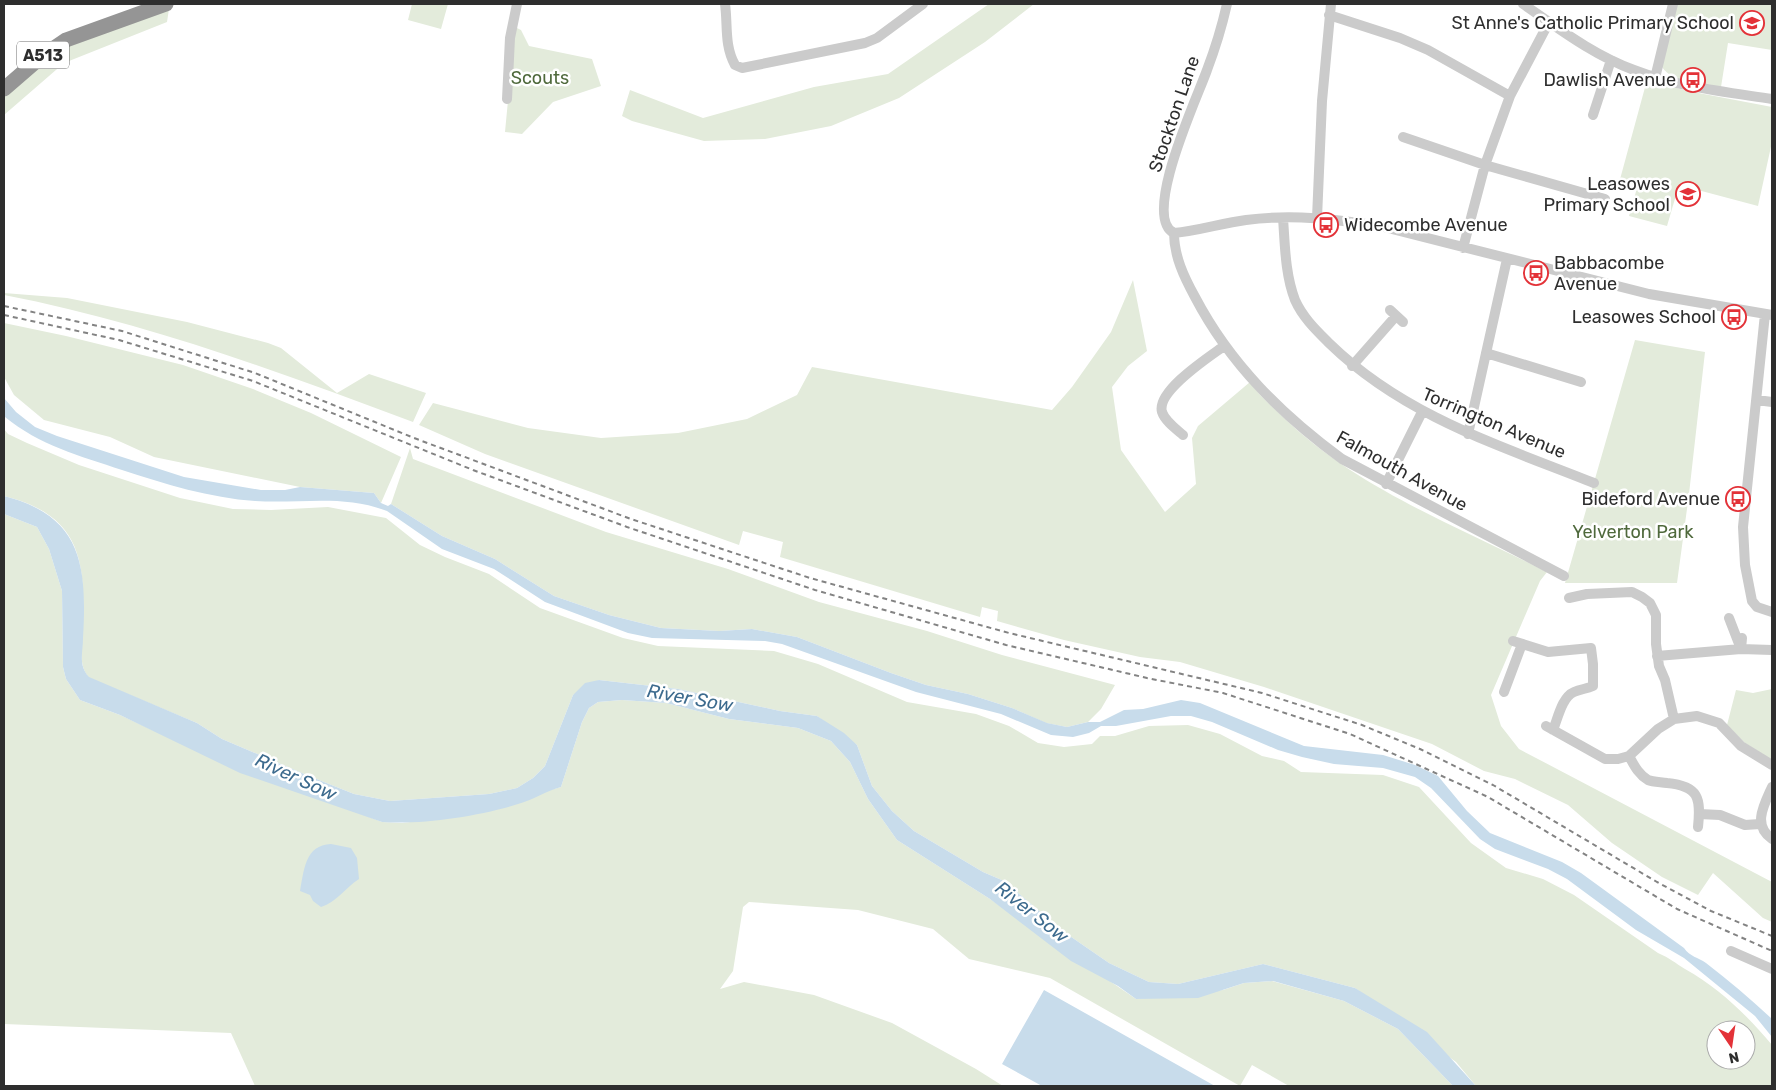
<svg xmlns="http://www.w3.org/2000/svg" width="1776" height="1090" font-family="Rubik,sans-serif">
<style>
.green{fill:#e3ebdb;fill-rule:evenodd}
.water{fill:#c8dceb}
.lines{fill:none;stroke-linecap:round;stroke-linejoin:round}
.minor{stroke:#cbcbcb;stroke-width:10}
.highway{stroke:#959595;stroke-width:15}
.rail{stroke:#838383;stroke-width:2;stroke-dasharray:5 4;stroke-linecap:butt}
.labels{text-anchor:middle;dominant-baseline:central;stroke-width:5;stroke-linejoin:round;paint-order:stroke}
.shield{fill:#fff;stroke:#6d6d6d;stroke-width:1}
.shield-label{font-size:16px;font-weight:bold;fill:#2e2e2e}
.poi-label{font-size:18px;fill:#2e2e2e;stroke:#fff;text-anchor:end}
.park-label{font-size:18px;fill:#4f693c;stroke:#fff}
.street-label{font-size:18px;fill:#2e2e2e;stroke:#fff}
.water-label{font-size:19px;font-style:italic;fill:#3d6b8e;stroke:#fff}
</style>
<rect width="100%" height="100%" fill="#fff"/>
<!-- green -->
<path class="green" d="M412 4H448L441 29 408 20Z
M989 4H1034L985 42 899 98 831 126 765 139 704 141 632 121 622 116 630 90 703 118 814 87 888 74Z
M1677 4H1772V50L1728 43 1721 87C1702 83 1673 84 1662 67Z
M169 9 167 22 64 63 4 115V96L59 50Z
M515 27 521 30 529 46 592 59 601 86 553 102 522 134 505 132Z
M1647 80 1688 91 1772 107V142L1758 206 1679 185 1667 226 1629 216 1637 188 1619 183Z
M1133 280 1147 351 1128 366 1112 387 1121 450 1165 512 1196 484 1192 438 1198 426 1250 382C1259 396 1272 406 1284 418 1358 489 1457 526 1547 572L1540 581 1491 695 1501 726 1519 749 1772 882V922L1763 918 1713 873 1698 895 1662 877 1612 843 1568 805 1515 779 1484 771 1432 744 1264 687 1180 662 1140 657 1064 640 997 621 998 611 982 607 980 617 780 557 783 542 743 531 739 545 485 454 419 425 433 403 528 428 601 438 678 433 747 419 797 395 812 367 1052 410 1072 387 1111 332Z
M4 293 67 298 187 322 268 343 281 348 337 393 369 374 426 393 413 422C279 372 145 322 4 295Z
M4 323 66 336 183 365 253 389 311 413 401 457 381 503 374 493 300 487 154 457 110 437 44 420 14 395 4 377Z
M1635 340 1705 352 1689 494 1677 583H1565Z
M4 429 8 434 27 443 79 465 180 498 233 509 271 510 328 507 386 518 420 545 445 557 489 574 540 608 623 638 658 646 774 651 818 664 907 702 976 714 1009 726 1038 743 1064 747 1092 744 1100 736H1115L1149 726 1188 725 1220 734 1262 756 1284 761 1301 772 1383 775 1419 787 1471 843 1506 868 1543 879 1574 895 1658 953C1670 958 1675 963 1685 969 1719 988 1747 1015 1772 1045V1086H1476L1456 1062 1355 988 1263 964 1178 984 1149 982 1109 963 1064 932 1004 881 983 872 914 831 892 811 872 786 857 745 817 716 780 711 678 689 599 680 573 695 545 766 533 778 517 788 489 794 390 801 354 794 309 776 222 739 197 723 89 678C79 666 82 653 82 638 86 566 85 516 4 496ZM1716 1030H1746V1060H1716Z
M410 448 413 459 606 532 728 569 819 602 927 631 1002 655 1115 685 1101 709 1088 722 1067 727 1046 723 1012 708 968 694 926 685 891 673 797 637 752 629 719 631 661 628 609 615 554 596 495 559 442 536 391 504Z
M4 514 37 527 49 549 62 591 63 667 66 679 80 700 120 715 189 747 382 822 402 823 445 818 561 787 582 722 589 708 598 702 622 700 666 703 729 719 798 728 831 741 850 762 868 799 897 840 990 899 1136 999 1223 990 1244 983 1272 981 1344 1001 1398 1029 1453 1086H1289L1252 1065 1240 1086 1050 978 969 959 933 929 858 910 749 902 743 907 733 971 720 989 744 982 814 995 892 1023 976 1069 1003 1086H255L231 1033 4 1024Z
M1772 689V760L1745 743 1727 725 1736 690 1753 693Z"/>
<!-- water -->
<path class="water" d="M4 398 16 412 35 427 57 436 184 477 261 490H285L300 487 374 493 381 503 388 506 391 504 442 536 495 559 554 596 609 615 661 628 719 631 752 629 797 637 891 673 926 685 968 694 1012 708 1047 723 1067 727 1088 722H1100L1124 710 1143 709 1181 700 1200 703 1304 746 1383 755 1415 765 1438 776 1467 811 1490 833 1562 862 1581 873 1684 948C1690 957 1698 957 1706 963 1729 981 1751 999 1772 1019V1037L1755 1016 1684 958 1636 930 1567 879 1548 869 1495 849 1480 839 1431 788 1415 777 1383 768 1334 764 1302 757 1278 750 1212 722 1191 716H1171L1116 726H1101L1089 733 1073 737 1051 735 1001 714 916 692 782 644 765 641 652 638 628 633 545 602 494 569 442 549 387 511C343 494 300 504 255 501 210 498 165 484 122 470 80 456 39 445 5 417Z
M4 496C83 516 87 567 83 638 83 653 78 665 89 677L197 723 222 739 309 776 354 794 390 801 489 794 517 788 533 778 545 766 573 695 585 683 599 680 678 689 780 711 817 716 844 733 857 745 872 786 892 811 914 831 983 872 1004 881 1064 932 1109 963 1149 982 1178 984 1263 964 1355 988 1427 1032 1476 1086H1453L1398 1029 1344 1001 1273 981 1244 983 1198 998 1136 999 1118 986 1071 961 990 899 897 840 868 799 850 762 831 741 798 728 729 719 666 703 622 700 598 702 589 708 582 722 561 787C546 791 533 800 518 804 480 816 421 825 382 822L240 773 120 715 80 700 66 679 63 667 62 591 49 549 37 527 4 514Z
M331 844 351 848 357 858 359 879C345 888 337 902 321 907L313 901 310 895 300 891C304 870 305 845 331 844Z
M1044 990 1215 1086H1042L1002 1064Z"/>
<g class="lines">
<!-- minor -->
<path class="minor" d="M725 4C728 25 724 45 735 65L742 68 865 43 877 38 923 4
M1523 4C1558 28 1593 55 1634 70 1678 87 1726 92 1772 99
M1329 15 1400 38 1428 50 1510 96
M1655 78 1673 4
M507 99 510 38 517 4
M1593 115 1611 60
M1403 137 1485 165 1605 199
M1283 218C1285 245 1285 274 1295 300 1303 318 1317 331 1330 344 1404 416 1501 446 1594 483
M1317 218 1322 101 1331 4
M1174 233C1198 231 1222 223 1246 220 1292 214 1338 219 1384 227L1649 294 1772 315
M1174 233C1174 256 1184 277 1195 297 1230 364 1282 415 1342 459L1564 576
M1174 233C1141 217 1198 96 1207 70 1215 49 1222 26 1227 4
M1463 248 1485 165 1510 96 1549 22
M1390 310 1403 322
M1765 314 1743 527 1745 565 1752 601 1757 607 1772 612
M1486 353 1581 382
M1352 366 1396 316
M1757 400 1772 402
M1468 434 1507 259
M1183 435C1176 429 1165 421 1162 412 1156 391 1209 357 1224 346
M1386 484 1422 412
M1569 598 1587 594 1632 592 1642 597 1650 603 1656 615V644L1659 666 1665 680 1674 719
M1729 618 1741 649 1772 650
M1513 641 1548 652 1591 648 1593 664V686C1586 689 1581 689 1574 692 1562 697 1558 718 1553 730
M1657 656 1741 649 1742 638
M1504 692 1522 644
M1546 726 1605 759H1618L1629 756 1658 729 1674 719 1697 716 1719 723 1741 746 1772 765
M1629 756C1634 765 1638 774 1648 780 1653 782 1661 782 1667 783 1699 786 1701 798 1698 827
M1772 787C1764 805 1752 825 1772 839
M1699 814 1720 815 1745 825 1760 824
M1731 951 1772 969"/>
<!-- highway -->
<path class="highway" d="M4 89 41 57 66 40 166 4"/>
<!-- rail -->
<path class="rail" d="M4 306 122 331 255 373 414 438 631 519 810 578 1009 633 1262 693 1362 725 1420 749 1493 785 1657 882 1711 911 1772 936
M4 315 119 340 253 381 473 470 627 527 815 590 1006 645 1147 678 1223 693 1350 734 1488 797 1677 909 1772 951"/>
</g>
<!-- icons -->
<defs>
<symbol id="school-ring" viewBox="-11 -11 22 22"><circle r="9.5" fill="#fff" stroke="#e33238" stroke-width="1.5"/><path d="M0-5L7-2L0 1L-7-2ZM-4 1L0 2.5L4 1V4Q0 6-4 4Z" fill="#e33238"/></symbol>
<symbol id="bus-ring" viewBox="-11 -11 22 22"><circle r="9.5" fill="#fff" stroke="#e33238" stroke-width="1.5"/><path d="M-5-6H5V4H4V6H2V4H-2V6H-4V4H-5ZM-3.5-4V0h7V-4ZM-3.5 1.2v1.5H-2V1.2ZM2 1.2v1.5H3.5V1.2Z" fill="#e33238"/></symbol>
</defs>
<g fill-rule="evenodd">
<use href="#school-ring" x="1738" y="9" width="28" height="28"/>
<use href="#bus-ring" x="1679" y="66" width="28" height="28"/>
<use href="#school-ring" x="1674" y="180" width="28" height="28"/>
<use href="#bus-ring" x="1312" y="211" width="28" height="28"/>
<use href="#bus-ring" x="1522" y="259" width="28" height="28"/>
<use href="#bus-ring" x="1720" y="303" width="28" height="28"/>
<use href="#bus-ring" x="1724" y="485" width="28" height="28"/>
</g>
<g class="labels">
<!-- shield labels -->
<rect class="shield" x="17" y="41.5" width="52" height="27" rx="4"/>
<g class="shield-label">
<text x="43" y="55">A513</text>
</g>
<!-- poi labels -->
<g class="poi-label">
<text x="1734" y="23">St Anne's Catholic Primary School</text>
<text x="1676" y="80">Dawlish Avenue</text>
<text x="1670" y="184">Leasowes<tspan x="1670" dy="21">Primary School</tspan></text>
<text x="1344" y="225" text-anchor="start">Widecombe Avenue</text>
<text x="1554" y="263" text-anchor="start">Babbacombe<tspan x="1554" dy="21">Avenue</tspan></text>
<text x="1716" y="317">Leasowes School</text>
<text x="1720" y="499">Bideford Avenue</text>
</g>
<!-- park labels -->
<g class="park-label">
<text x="540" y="78">Scouts</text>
<text x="1633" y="532">Yelverton Park</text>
</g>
<!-- street labels -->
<g class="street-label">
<text transform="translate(1174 114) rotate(-71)">Stockton Lane</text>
<text transform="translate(1494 423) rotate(23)">Torrington Avenue</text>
<text transform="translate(1402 471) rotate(29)">Falmouth Avenue</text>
</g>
<!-- water labels -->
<g class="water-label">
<text transform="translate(690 698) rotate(10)">River Sow</text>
<text transform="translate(296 777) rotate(25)">River Sow</text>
<text transform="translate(1032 912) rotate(38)">River Sow</text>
</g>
</g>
<!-- border -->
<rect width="1776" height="1090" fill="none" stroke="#2e2e2e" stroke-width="10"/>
<!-- north arrow -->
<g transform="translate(1731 1045) rotate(167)"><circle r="24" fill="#ffffff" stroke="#ababab"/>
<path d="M0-4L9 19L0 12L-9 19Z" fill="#e33238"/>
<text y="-8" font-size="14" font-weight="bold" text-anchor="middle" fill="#2e2e2e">N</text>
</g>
</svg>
